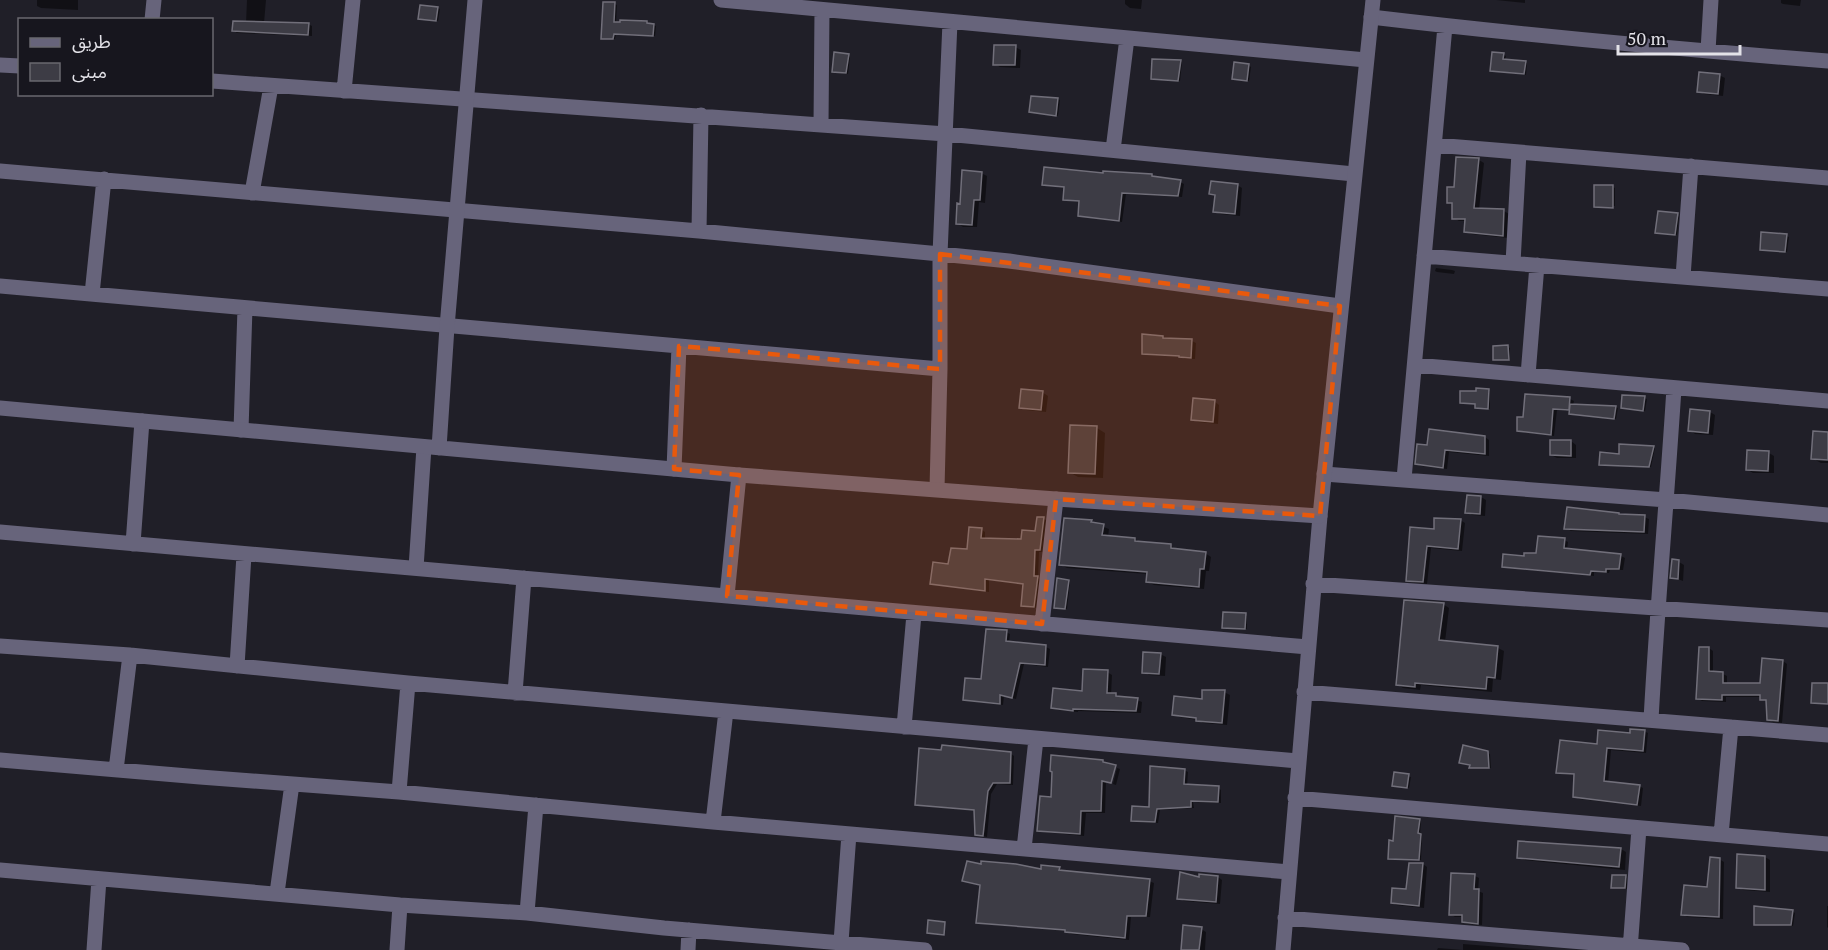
<svg xmlns="http://www.w3.org/2000/svg" width="1828" height="950" font-family="'PT Serif','Noto Sans Arabic',serif">
<style>
.shadow{fill:#0007}
.building{fill:#3d3c45;stroke:#716f7a;stroke-width:1.5}
.lines{fill:none;stroke-linecap:round;stroke-linejoin:round}
.minor{stroke:#67647b;stroke-width:15}
.tertiary{stroke:#67647b;stroke-width:15}
.marked{fill:#e8590c;fill-opacity:0.2;stroke:#e8590c;stroke-width:4.5;stroke-dasharray:12 8;stroke-linejoin:round}
</style>
<rect width="100%" height="100%" fill="#201f28"/>
<!-- shadow -->
<path class="shadow" d="M37 0H78V10L41 8 37 6Z
M247 0H266L264 23 308 24 312 26V36L237 33 234 31 246 23Z
M1125 0H1142L1141 9 1130 8 1125 4Z
M1496 0H1525V3Z
M1781 0H1801L1800 6 1783 4 1781 3Z
M615 4 617 5 616 23H647L656 26 655 36 616 34 615 39H605Z
M438 8 440 9 438 21 420 18Z
M1015 47 1021 50 1020 68 1000 67 995 64Z
M848 55 850 57 848 74 836 72Z
M1504 55 1506 56 1505 60 1527 63 1526 75 1493 71Z
M1180 61 1182 62 1180 81 1155 79Z
M1248 65 1251 67 1249 81 1234 79Z
M1719 75 1725 78 1723 96 1704 94 1699 91Z
M1058 99 1060 100 1058 116 1031 111Z
M1479 160 1484 163 1479 210 1504 211 1509 214 1508 238 1471 234 1466 231V221H1459L1454 218V206L1448 202Z
M981 173 987 176 985 203 979 202 977 227H963L957 223Z
M1155 178 1180 182 1184 184 1182 197 1126 194 1122 222 1083 217 1080 215V202L1068 201 1065 199V188L1047 186 1044 184Z
M1237 185 1242 188 1240 216 1220 214 1215 211 1216 197 1211 194Z
M1613 187 1615 188V206H1595Z
M1677 215 1679 217 1677 235 1657 233Z
M1786 236 1789 237 1787 252 1761 250Z
M1436 268 1452 270 1455 271 1454 274 1437 272 1435 271Z
M1163 337 1167 339 1192 341 1196 343 1195 359H1185L1181 357 1147 355 1143 353Z
M1507 347 1510 348V360H1495Z
M1488 390 1490 391V409L1479 408 1477 407V404L1461 402Z
M1042 392 1048 396 1046 412 1026 410 1021 407Z
M1526 395 1570 399 1574 401 1573 405 1616 407 1618 408 1616 419 1573 415 1571 413V409L1563 405 1562 407 1567 411 1557 410 1554 436 1522 432 1518 430 1524 419Z
M1644 398 1647 399 1645 411 1623 407Z
M1214 401 1219 405 1218 424 1198 422 1193 419Z
M1710 412 1715 415 1713 435 1695 434 1690 430Z
M1097 428 1105 433 1103 478 1078 477 1069 472Z
M1430 431 1485 437 1489 440V456L1449 452 1447 469 1421 466 1417 464 1428 447Z
M1828 434V463H1821L1812 458Z
M1571 441 1576 445V458H1557L1551 455Z
M1653 447 1655 448 1651 467 1600 464 1620 455Z
M1769 453 1774 456V473H1753L1748 470Z
M1481 497 1486 500 1485 516 1472 515 1467 512Z
M1619 514 1644 517 1649 519 1648 534 1571 531 1566 528Z
M1044 519 1048 521 1044 552H1039L1038 578 1041 580 1038 608 1027 607 1023 605 1025 585 989 580V592L936 585 932 583 950 566 969 551 981 529 985 532V539L1023 541 1036 532Z
M1460 520 1465 523 1462 551 1431 548 1427 584 1412 582 1407 580 1435 531Z
M1091 522 1109 529 1108 537 1135 539 1141 543 1171 546 1177 549 1205 553 1211 557 1209 571H1206L1204 589 1154 585 1148 582V574L1067 568 1061 565Z
M1564 540 1568 542 1567 550 1621 556 1625 558 1623 570H1610L1609 573 1594 572V576L1507 568 1503 566 1526 557 1538 555Z
M1679 562 1684 565 1683 581 1672 577Z
M1068 581 1070 582 1067 609H1057L1055 607Z
M1443 604 1449 608 1445 642 1498 648 1504 651 1501 680 1493 679 1492 692 1421 685 1420 690 1403 688 1398 685Z
M1245 615 1247 616V629L1224 627Z
M1006 632 1010 634 1009 643 1046 647 1050 649 1048 667 1024 664 1016 699 1004 696 1003 705 968 701 964 699 982 680Z
M1709 648 1713 651V673L1723 674 1727 676V684H1761L1783 661 1787 664 1782 723 1773 722 1768 719V702L1761 699V697H1726V702L1702 701 1697 698Z
M1160 654 1166 657 1165 676 1149 675 1144 672Z
M1107 672 1112 675 1111 695 1121 698 1137 700 1142 702 1141 713 1078 711V712L1058 710 1053 708 1084 692Z
M1224 692 1230 695 1227 725 1203 723 1198 720 1179 717 1174 714Z
M1644 731 1648 733 1646 753 1611 750 1608 783 1639 786 1643 788 1641 806 1579 799 1575 796 1576 775 1562 774 1558 772 1598 746Z
M1010 753 1014 756 1013 785 997 784 991 794 987 837 976 834V811L921 806 917 804Z
M1488 753 1490 754 1491 768H1473L1471 765 1463 763Z
M1103 761 1114 766 1110 783 1106 782 1105 813H1086L1084 836 1043 832 1038 830Z
M1117 768 1120 769 1116 785 1113 784Z
M1184 770 1188 772 1187 786 1218 788 1221 790V803L1193 802 1194 808 1160 810 1158 823 1136 822 1132 820 1150 808Z
M1395 774 1411 777 1409 788 1396 786Z
M1419 820 1421 821 1420 835 1422 836 1421 860 1390 858 1394 842Z
M1621 849 1626 852 1625 870 1524 860 1518 857Z
M1765 857 1770 860V892L1743 890 1737 887Z
M1719 859 1724 862 1723 919 1687 917 1683 914 1709 889Z
M1410 864H1423L1427 867 1424 908 1396 905 1392 903 1408 890Z
M1059 869 1063 871 1149 881 1154 883 1150 917H1131L1129 940 1071 934 1066 931 982 924 977 922 981 886 964 880Z
M1475 876 1479 878 1478 891 1483 893 1482 925 1468 924 1463 922V917H1455L1450 914Z
M1218 877 1222 880 1220 904 1184 901 1179 898 1200 879Z
M1625 877 1627 878V889L1613 887Z
M1827 906H1828V928L1827 927Z
M1792 911 1795 913 1793 926 1755 924Z
M1201 929 1206 932 1205 950H1183Z
M1463 944 1540 950H1437L1438 948 1463 950Z"/>
<!-- building -->
<path class="building" d="M603 2H615L614 22H620V20L647 21V23L654 24 653 36 614 34 613 39H601Z
M420 5 438 7 436 21 418 19Z
M233 21 309 23 308 35 232 31Z
M994 45H1016L1015 65H993Z
M834 52 849 54 846 73 832 72Z
M1492 52 1504 53 1503 59 1526 61 1524 74 1490 71Z
M1152 59 1181 60 1178 81 1151 79Z
M1234 62 1249 64 1247 81 1232 79Z
M1699 72 1720 74 1718 94 1697 92Z
M1031 96 1058 98 1056 116 1029 112Z
M1456 157 1479 158 1474 208 1504 209 1503 236 1464 232 1465 219H1452V203H1447V187H1454Z
M1044 167 1103 173V171L1152 174V176L1181 180 1178 196 1122 193 1119 221 1078 216 1079 201 1063 200 1064 187 1042 185Z
M962 170 982 172 980 200H974L972 225 956 224 957 203 960 204Z
M1211 181 1238 184 1235 214 1213 212 1215 195 1209 194Z
M1594 185H1613V208L1594 207Z
M1658 211 1678 213 1675 235 1655 233Z
M1761 232 1787 234 1785 252 1760 250Z
M1142 334 1163 336V338L1192 339 1191 358 1179 357V356L1142 354Z
M1508 345 1509 360H1493V346Z
M1476 388 1489 389 1488 409 1475 408V404L1460 403V391H1476Z
M1021 389 1043 391 1041 410 1019 408Z
M1525 394 1570 397 1569 410 1553 409 1551 435 1517 431V417H1523Z
M1622 395 1645 396 1643 411 1621 408Z
M1193 398 1215 400 1213 422 1191 420Z
M1570 404 1616 406 1614 419 1569 414Z
M1690 409 1710 411 1708 433 1688 431Z
M1070 425 1097 426 1095 474 1068 473Z
M1429 429 1485 436V454L1445 450 1443 468 1415 464 1417 444 1427 445Z
M1813 431 1828 432V460L1811 459Z
M1550 440H1571V456L1550 455Z
M1619 444 1654 446 1649 467 1599 465 1600 452 1619 454Z
M1747 450 1769 451 1768 471 1746 470Z
M1467 495 1481 496 1480 514 1465 513Z
M1567 507 1619 513V514L1645 515 1644 532 1564 529Z
M1037 517H1044L1040 550H1035L1034 576H1038L1034 607 1021 606 1023 584 985 579V591L930 584 933 562 948 564 951 548 967 549 969 527 982 528 981 538 1021 539 1022 530 1035 531Z
M1064 518 1092 520 1091 522 1104 524 1102 535 1135 538V541L1171 544V548L1206 552 1204 569H1200L1199 587 1146 582 1147 572 1059 565Z
M1434 518 1461 519 1458 549 1427 546 1423 582 1406 581 1410 527 1434 529Z
M1538 536 1565 538 1564 548 1621 554 1619 569H1606V572L1591 571 1590 575 1502 567 1503 554 1524 556V553H1536Z
M1672 559 1679 560 1678 579 1670 578Z
M1057 578 1069 580 1065 609 1054 608Z
M1404 600 1444 603 1439 640 1498 646 1495 678 1487 677 1486 689 1415 683V687L1396 685Z
M1223 612 1246 613 1245 629 1222 628Z
M986 629 1007 630 1006 641 1046 645 1045 665 1020 663 1012 698 1000 695V704L963 700 965 678 981 679Z
M1699 647H1709V671L1723 672V683H1760L1762 658 1783 660 1778 721 1767 720 1766 700H1760V695H1722V700L1696 699Z
M1143 652 1161 653 1159 674 1142 673Z
M1083 669 1108 670 1107 693H1116V696L1138 698 1136 711 1073 709V711L1051 708 1053 688 1082 691Z
M1812 683H1828V704L1811 703Z
M1202 690H1225L1222 723 1196 721V718L1172 715 1174 696 1202 699Z
M1630 729 1645 730 1643 751 1607 748 1604 781 1640 785 1637 805 1573 797 1574 774 1556 773 1560 740 1597 744 1598 730 1630 733Z
M942 745 1011 752 1010 783H993L988 791 983 836 975 835 974 810 915 805 919 748 941 750Z
M1463 745 1488 751 1489 768H1469L1470 765 1459 763Z
M1051 755 1103 760V762L1116 765 1111 783 1102 781 1101 811H1081L1080 834 1037 831 1040 796 1051 797 1052 772 1050 771Z
M1150 766 1185 769 1184 784 1219 786 1218 802 1191 801V807L1157 809 1155 822 1131 821 1132 806 1149 807Z
M1394 772 1409 774 1407 788 1392 786Z
M1395 816 1420 819 1418 833 1421 834 1419 860 1388 859 1389 840 1393 841Z
M1518 841 1621 848 1619 867 1517 858Z
M1737 854 1765 856V890L1736 888Z
M1710 857 1720 858 1719 917 1681 915 1684 885 1707 887Z
M967 861 981 864V861L1016 864 1041 869V865L1060 867 1059 870 1150 879 1146 916H1127L1125 938 1065 932V930L976 923 980 885 962 881Z
M1409 863H1423L1419 906 1391 903 1392 888 1406 889Z
M1180 872 1199 877V874L1218 876 1216 902 1177 899Z
M1451 873 1475 874 1474 889H1479L1478 924 1462 922V915H1449Z
M1612 875H1626L1625 888H1611Z
M1754 906 1793 910 1791 925H1754Z
M928 920 945 922 944 935 927 933Z
M1183 925 1202 927 1199 950H1181Z"/>
<g class="lines">
<!-- minor -->
<path class="minor" d="M721 0 1366 60
M1371 17C1523 35 1675 49 1828 61
M152 20 154 0
M1708 51 1711 0
M0 65 20 66
M212 81 946 134 1354 174
M344 91 353 0
M821 125 822 10
M1435 145 1828 178
M1113 150 1127 38
M0 171 699 231 940 254 1009 261 1340 306
M252 193 271 86
M699 231 701 115
M1424 256 1828 289
M1513 263 1519 152
M1683 277 1691 166
M0 286 940 369
M92 294 104 179
M1415 365 1828 401
M1528 375 1537 265
M241 430 245 308
M674 469 679 346
M1324 474 1667 500 1828 515
M1404 479 1445 26
M937 489 940 369V254L950 22
M0 532 1308 647
M133 544 142 421
M416 568 424 447
M1313 584 1828 620
M727 596 739 475
M1042 624 1056 499
M0 646 130 655 408 683 1298 761
M237 666 244 555
M1304 692 1828 735
M515 693 524 578
M1651 720C1657 609 1667 499 1674 388
M904 727 914 614
M0 760 200 777 399 792 713 822 1289 872
M116 770 130 655
M399 792 408 683
M1295 798 1828 844
M713 822 726 711
M1721 835 1731 727
M1024 849 1036 739
M0 870 400 905 527 913 664 928 925 950
M277 893 292 784
M527 913 536 805
M1285 918 1682 950
M841 942 849 834
M94 950 99 879
M397 950 400 905
M688 950 689 930
M1283 950 1320 516
M1630 950 1639 828"/>
<!-- tertiary -->
<path class="tertiary" d="M0 408 739 475 1056 499 1320 516 1373 0
M439 448 447 327 475 0"/>
</g>
<!-- marked area -->
<path class="marked" d="M940 254 1340 306 1320 516 1056 499 1042 624 727 596 739 475 674 469 679 346 940 369Z"/>
<!-- legend -->
<rect x="18" y="18" width="195" height="78" fill="#17161e" stroke="#69686f" stroke-width="1.5"/>
<rect x="30" y="38" width="30" height="9" fill="#67647b" stroke="#69686f" stroke-width="1.5"/>
<text x="72" y="48" font-size="18" fill="#e3e2e8">طريق</text>
<rect x="30" y="63" width="30" height="18" fill="#3d3c45" stroke="#69686f" stroke-width="1.5"/>
<text x="72" y="78" font-size="18" fill="#e3e2e8">مبنى</text>
<!-- scale -->
<path d="M1618 45v9h122v-9" fill="none" stroke="#e3e2e8" stroke-width="3"/>
<text x="1627" y="45" font-size="18" fill="#e3e2e8" stroke="#17161e" stroke-width="4.5" paint-order="stroke">50 m</text>
</svg>
